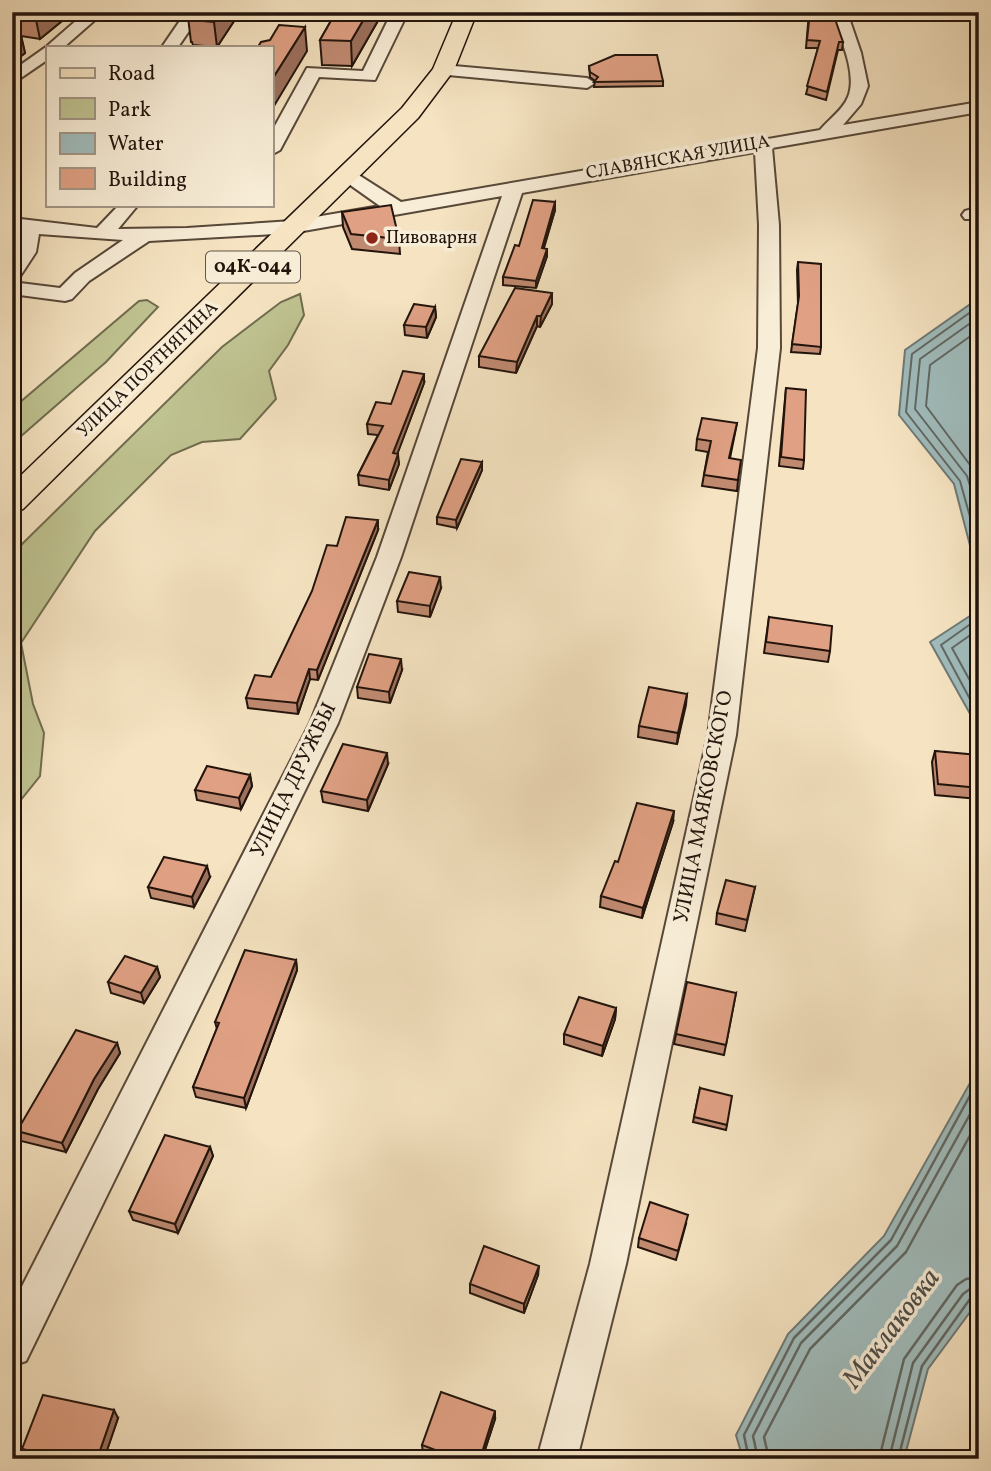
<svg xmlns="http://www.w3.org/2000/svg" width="991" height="1471" font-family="Vollkorn,serif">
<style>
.green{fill:#bfc391;stroke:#706c4e;stroke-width:2}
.water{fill:#a0bcbc;stroke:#6e7976;stroke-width:2}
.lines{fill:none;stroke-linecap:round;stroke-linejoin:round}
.shore-far1{stroke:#616864;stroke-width:2}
.shore{stroke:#616864;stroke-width:2.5}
.minor-casing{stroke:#574839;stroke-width:4}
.major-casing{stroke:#22140c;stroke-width:3}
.minor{fill:#f8edd7;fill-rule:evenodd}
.major{fill:#f5e3c1;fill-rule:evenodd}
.wall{fill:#c08a71;stroke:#22140c;stroke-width:2}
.shaded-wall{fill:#9c705c;stroke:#22140c;stroke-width:2}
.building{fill:#dfa083;stroke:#22140c;stroke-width:2}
.poi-dot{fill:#8f2418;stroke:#f8edd7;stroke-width:2.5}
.labels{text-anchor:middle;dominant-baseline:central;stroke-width:7;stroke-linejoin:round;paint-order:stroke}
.far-street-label{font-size:18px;fill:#22140c;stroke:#f8edd7}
.far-poi-label{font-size:18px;fill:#22140c;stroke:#f8edd7;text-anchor:start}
.shield{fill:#f8edd7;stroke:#625549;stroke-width:2}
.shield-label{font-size:19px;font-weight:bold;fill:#22140c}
.street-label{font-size:21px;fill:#22140c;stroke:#f8edd7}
.near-water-label{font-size:28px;font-style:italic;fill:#4e4f4a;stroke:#f8edd7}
</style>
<rect width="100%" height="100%" fill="#f5e3c1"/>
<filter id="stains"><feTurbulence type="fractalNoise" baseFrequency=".00286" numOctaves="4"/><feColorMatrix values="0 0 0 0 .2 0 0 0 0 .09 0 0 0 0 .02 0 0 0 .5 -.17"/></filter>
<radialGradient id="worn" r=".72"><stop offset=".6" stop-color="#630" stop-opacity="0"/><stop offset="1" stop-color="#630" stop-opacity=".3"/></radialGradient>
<!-- green -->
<path class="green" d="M300 294 304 315 288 345 269 371 276 399 240 439 202 442 171 455 95 531 21 643 33 704 44 733 40 776 12 811V554L222 347 281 302Z
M147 300 158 307 106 362 12 444V409L139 301Z"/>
<!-- water -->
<path class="water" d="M979 298V580L954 484 899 415 905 350Z
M979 610V730L930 642Z
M979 1067V1300L928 1369 904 1459H743L736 1435 788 1334 884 1236Z"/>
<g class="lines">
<!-- shore-far1 -->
<path class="shore-far1" d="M979 306 912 354 906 412 960 481 979 549
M979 317 920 359 915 409 967 476 979 516
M979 330 930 365 926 406 979 477
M979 618 941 645 979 716
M979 629 952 648 979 697"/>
<!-- shore -->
<path class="shore" d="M749 1459 744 1435 794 1338 891 1240 979 1079
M758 1459 753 1436 801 1343 897 1246 979 1098
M769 1459 764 1437 810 1349 906 1252 979 1119
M879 1459 904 1359 957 1285 966 1279 979 1277
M889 1459 913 1363 963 1294 970 1289 979 1288
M898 1459 922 1366 970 1299 979 1296"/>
<defs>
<path id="minor" d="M86 12H104L64 47H47V60L12 84V71L46 47Z
M186 12H202L178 47H162Z
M392 12H408L375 80 319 77 280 150 271 155V133L307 68 363 71Z
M490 12H571V15L563 20 498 17Z
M831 12H847L861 53 868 86 861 104 843 125 979 102V112L772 148 779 225 780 348 736 735 626 1264 577 1459H537L590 1264 708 735 758 348 759 225 755 152 522 193 401 557 338 723 26 1361 12 1366V1306L310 723 377 557 502 196 292 233 149 241 89 281 72 299 65 301 12 294V282L60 288 75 273 123 240 39 234 36 252 19 278 12 280V260L19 234V231L12 230V218L97 228 119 205H138L118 229 187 228 292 221 380 206 339 177 337 173 346 167 401 202 820 130C829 119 843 110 848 97 858 73 839 35 831 12Z
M443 65 587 78 595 83 587 88 437 74 435 70Z
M979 207V219H965L962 215 965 211Z"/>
<path id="major" d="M457 12H477L454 70 418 118 23 509 12 512V484L402 108 433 69Z"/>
</defs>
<!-- minor casing -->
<use href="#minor" class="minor-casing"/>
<!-- major casing -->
<use href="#major" class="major-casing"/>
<!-- minor -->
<use href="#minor" class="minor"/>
<!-- major -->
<use href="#major" class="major"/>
</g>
<!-- wall -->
<path class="wall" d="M12 12H73L40 39 21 36 25 53 12 63Z
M240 12 217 47 193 45 192 42H191L188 17Z
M336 12H383L352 66 322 65 320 40Z
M809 12 843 42 842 50H838L826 100 806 94 818 48H806Z
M589 66 663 81V86L594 87 595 81 590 77Z
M555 202V210L544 248 547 256 536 288 503 285V277L519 246Z
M342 212 399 239 400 254 352 249 343 227Z
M798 262 821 347 820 354 791 352 798 304 797 270Z
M552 304 540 327 537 326 516 373 479 367V356Z
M435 307 436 317 427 338 405 335 404 325Z
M424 383 397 454 399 464 389 490 359 485 358 475 378 435 368 434 367 424 391 404Z
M786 388 804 460 803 469 779 466Z
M737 423 730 458 738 480 737 491 702 486 708 452 696 450 697 439Z
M482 462V470L457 528 437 524V517Z
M378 530 318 680 310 679 298 714 248 708 246 698 271 677 337 546Z
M441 588 430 617 398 612 397 601Z
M769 617 830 651 828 662 764 653Z
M402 670 390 703 358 698 357 687Z
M687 694 677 744 638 737 639 726Z
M935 751 979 761 978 799 935 795 932 762Z
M388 764 368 811 323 802 321 791Z
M250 775 252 786 241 809 197 800 195 790Z
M673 822 642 918 600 907 601 896 618 862Z
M210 877 194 907 151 898 148 887Z
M755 887 745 931 716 924 717 913Z
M296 960 297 970 246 1108 196 1097 193 1087 217 1029 215 1022Z
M157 967 160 977 144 1003 111 993 108 982Z
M736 993 724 1055 674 1044 676 1034Z
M616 1008 615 1019 602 1056 564 1044V1034Z
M117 1043 120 1053 98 1089 66 1152 21 1141 17 1131Z
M700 1088 727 1125 726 1130 693 1122Z
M210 1147 213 1156 178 1233 133 1220 129 1211Z
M686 1224 676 1260 638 1247 639 1238Z
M538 1275 524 1313 470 1293V1284Z
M118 1418 104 1459H38L28 1457 22 1449Z
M495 1419 482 1459H439L423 1453 422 1445Z"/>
<!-- shaded-wall -->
<path class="shaded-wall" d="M38 12H73L40 39 35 15Z
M221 12H240L217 47 214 22Z
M368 12H383L352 66 351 41Z
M915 12H936L914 15Z
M305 27 307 51 271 111V81Z
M20 31 25 53 12 63V37Z
M555 202V210L541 256 542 248Z
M547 249V256L536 288V281Z
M552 293V304L540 327 541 316Z
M435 307 436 317 427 338 426 327Z
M537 316V326L516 373 517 362Z
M424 374V383L394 463 393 453Z
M398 454 399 464 389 490V480Z
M482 462V470L457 528 456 520Z
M378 520V530L318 680 317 670Z
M440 577 441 588 430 617V606Z
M401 659 402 670 390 703 389 692Z
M309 669 310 679 298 714 297 703Z
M687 694 686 705 677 744 678 733Z
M387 753 388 764 368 811 367 800Z
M250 775 252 786 241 809 239 798Z
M674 811 673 822 642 918 643 908Z
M207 866 210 877 194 907 192 897Z
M296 960 297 970 246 1108 244 1098Z
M157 967 160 977 144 1003 141 993Z
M616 1008 615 1019 602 1056 603 1046Z
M117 1043 120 1053 98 1089 66 1152 62 1143 94 1079Z
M210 1147 213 1156 178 1233 175 1224Z
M539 1266 538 1275 524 1313V1304Z
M114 1410 118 1418 104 1459H97Z
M495 1411V1419L482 1459H480Z"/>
<!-- building -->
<path class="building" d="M18 12H38L35 15Z
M191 12H221L214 22 189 20 191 18 188 17Z
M336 12H368L351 41 320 40Z
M810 12H820L826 19 827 17 835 19 843 42H839L827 92 807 86 820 41 807 40Z
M279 25 305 27 271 81V47H258L261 42 270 40Z
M12 30 20 31 12 37Z
M615 55H657L663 81 594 82 598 77 590 72 589 66Z
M533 200 555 202 542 248 547 249 536 281 503 277 515 245 519 246Z
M391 205 399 239 351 234 342 212Z
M798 262 821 264V347L792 344 799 296Z
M515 288 552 293 541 316H537L517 362 479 356Z
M414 304 435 307 426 327 404 325Z
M403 371 424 374 393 453 398 454 389 480 358 475 383 426 367 424 376 402 391 404Z
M786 388 806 390 804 460 781 457Z
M702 418 737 423 729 458 741 460 738 480 704 475 711 441 697 439Z
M461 459 482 462 456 520 437 517Z
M346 517 378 520 317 670 309 669 297 703 246 698 255 675 271 677 312 591 327 545 337 546Z
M409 572 440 577 430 606 397 601Z
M769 617 832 626 830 651 766 642Z
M369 654 401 659 389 692 357 687Z
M649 687 687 694 678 733 639 726Z
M343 744 387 753 367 800 321 791Z
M935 751 978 755 979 788 938 784Z
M207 766 250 775 239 798 195 790Z
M637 803 674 811 643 908 601 896 615 861 618 862Z
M164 857 207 866 192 897 148 887Z
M726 880 755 887 747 920 717 913Z
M245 950 296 960 244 1098 193 1087 219 1023 215 1022Z
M125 956 157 967 141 993 108 982Z
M687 982 736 993 726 1045 676 1034Z
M579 997 616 1008 603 1046 564 1034Z
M76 1030 117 1043 94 1079 62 1143 17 1131Z
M700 1088 732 1096 727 1125 694 1117Z
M165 1135 210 1147 175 1224 129 1211Z
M650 1202 688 1215 678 1251 639 1238Z
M484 1246 539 1266 524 1304 470 1284Z
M441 1392 495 1411 480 1459H459L422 1445Z
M43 1395 114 1410 97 1459H71L22 1449Z"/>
<!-- markers -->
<circle class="poi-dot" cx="372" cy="238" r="7"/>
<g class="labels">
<!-- far-street labels -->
<g class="far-street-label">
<text transform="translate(678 158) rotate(-10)">СЛАВЯНСКАЯ УЛИЦА</text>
<text transform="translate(148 370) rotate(-44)">УЛИЦА ПОРТНЯГИНА</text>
</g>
<!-- far-poi labels -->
<g class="far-poi-label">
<text x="386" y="238">Пивоварня</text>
</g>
<!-- shield labels -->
<rect class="shield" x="206" y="251.5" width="94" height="31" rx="5"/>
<g class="shield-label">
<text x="253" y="267">04К-044</text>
</g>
<!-- street labels -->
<g class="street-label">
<text transform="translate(294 780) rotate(-64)">УЛИЦА ДРУЖБЫ</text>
<text transform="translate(704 807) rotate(-79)">УЛИЦА МАЯКОВСКОГО</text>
</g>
<!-- near-water labels -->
<g class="near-water-label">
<text transform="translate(892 1329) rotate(-53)">Маклаковка</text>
</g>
</g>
<!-- margin -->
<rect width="991" height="1471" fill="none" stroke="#f5e3c1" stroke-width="42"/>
<rect x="14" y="14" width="963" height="1443" fill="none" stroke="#22140c" stroke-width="3.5"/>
<rect x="21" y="21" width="949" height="1429" fill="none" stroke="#22140c" stroke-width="2"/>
<!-- legend -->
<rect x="46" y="46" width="228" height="161" fill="#f8edd7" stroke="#a29686" stroke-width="2"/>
<rect x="60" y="68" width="35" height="10" fill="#f5e3c1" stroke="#a29686" stroke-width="2"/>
<text x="108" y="80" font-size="21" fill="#22140c">Road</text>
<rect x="60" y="98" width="35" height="21" fill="#bfc391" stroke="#a29686" stroke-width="2"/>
<text x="108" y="116" font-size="21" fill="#22140c">Park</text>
<rect x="60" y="133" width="35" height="21" fill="#a0bcbc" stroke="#a29686" stroke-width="2"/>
<text x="108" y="150" font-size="21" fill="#22140c">Water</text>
<rect x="60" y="168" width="35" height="21" fill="#dfa083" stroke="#a29686" stroke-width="2"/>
<text x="108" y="186" font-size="21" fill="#22140c">Building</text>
<rect width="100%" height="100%" filter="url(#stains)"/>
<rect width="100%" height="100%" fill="url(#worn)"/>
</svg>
